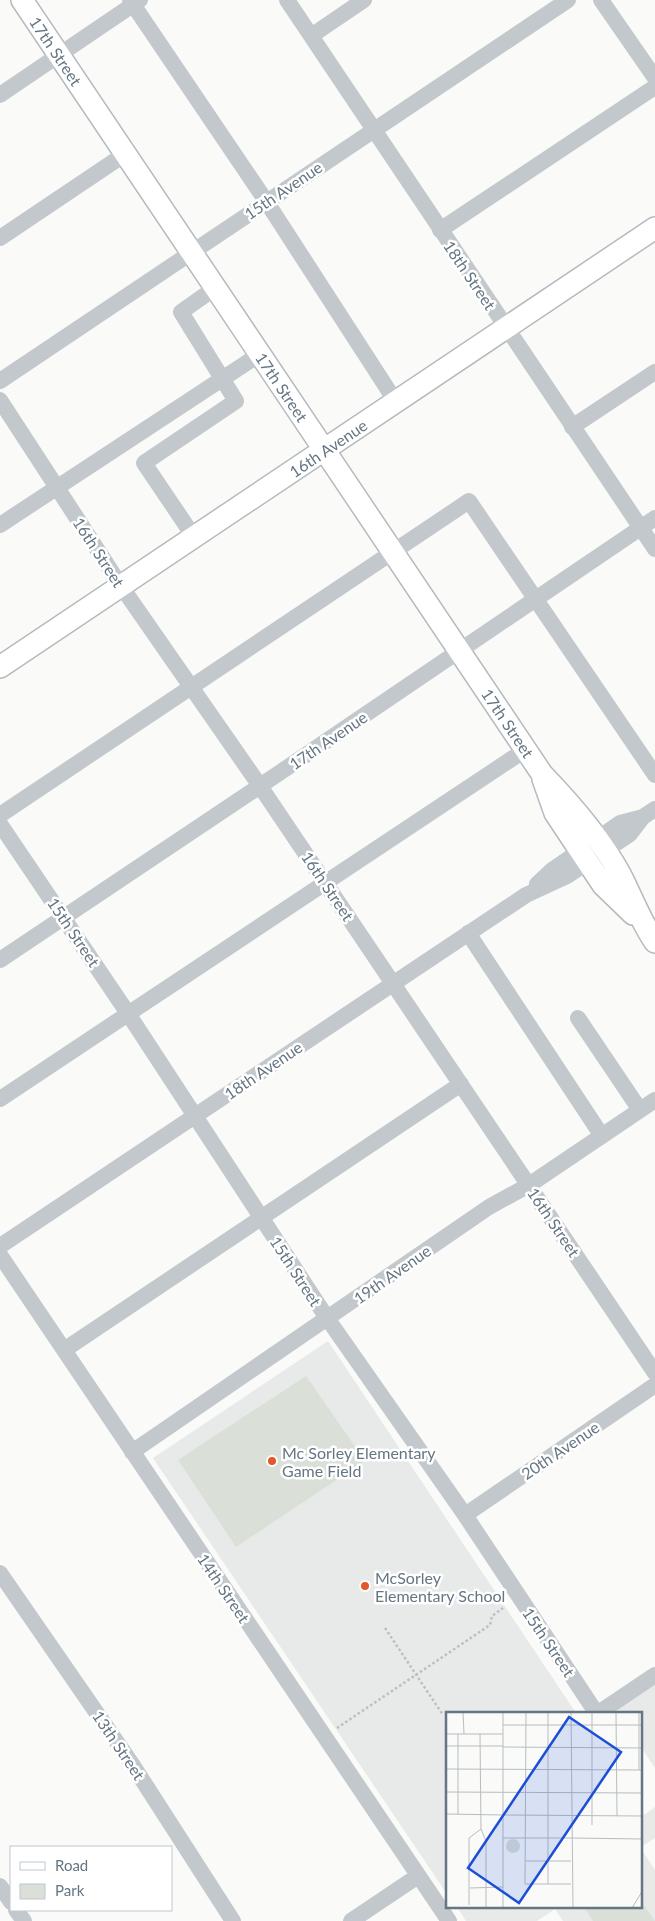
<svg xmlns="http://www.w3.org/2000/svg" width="655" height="1921" font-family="Lato,sans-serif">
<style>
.built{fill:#e8e9e9}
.green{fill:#dadfd7}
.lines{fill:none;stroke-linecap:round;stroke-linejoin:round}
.major-casing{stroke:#b5babe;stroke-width:24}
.path{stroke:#bbbfc2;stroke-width:2.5;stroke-dasharray:2.5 2.5;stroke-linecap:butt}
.minor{stroke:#c3c8cc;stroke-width:16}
.major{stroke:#fff;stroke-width:21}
.poi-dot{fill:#e4572e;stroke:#fff;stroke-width:2}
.labels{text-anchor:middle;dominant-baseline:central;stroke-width:5;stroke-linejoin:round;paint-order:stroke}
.street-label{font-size:16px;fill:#657683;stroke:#fff}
.poi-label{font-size:16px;fill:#657683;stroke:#fff;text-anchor:start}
.inset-road{fill:none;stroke:#b5bdc2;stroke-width:1}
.view{fill:#1d4ed8;fill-opacity:0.15;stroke:#1d4ed8;stroke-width:2.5}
.inset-edge{fill:none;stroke:#657683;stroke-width:2.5}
</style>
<rect width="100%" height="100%" fill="#fafaf8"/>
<!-- built -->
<path class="built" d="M328 1341 576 1713 448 1714 447 1894 153 1458Z
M655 1675V1768L641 1747V1714L619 1713 612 1703Z
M655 1807V1838L641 1847V1812L644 1815Z
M641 1849 655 1870V1921H563L555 1909 537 1921H466L457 1907H641Z"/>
<!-- green -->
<path class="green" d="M306 1376 365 1461 236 1547 178 1460Z
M641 1901 655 1921H593L584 1907H641Z"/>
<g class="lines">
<defs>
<path id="major" d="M22 0 542 774C571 804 600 837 620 874 632 897 640 920 655 942
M0 667 655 228
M543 779 555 813 603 885 633 914"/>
</defs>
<!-- major casing -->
<use href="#major" class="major-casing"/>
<!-- path -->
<path class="path" d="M385 1628 443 1715
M337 1728 490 1625 492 1616 503 1608"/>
<!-- minor -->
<path class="minor" d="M130 0 266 201 396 402
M287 0 655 549
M601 0 655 78
M311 36 364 0
M0 95 140 0
M440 230 655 87
M0 238 125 154
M0 381 568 0
M0 400 121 586 260 786 655 1373
M572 427 655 372
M0 525 260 354
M194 537 144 463 236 401 181 312 215 288
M0 815 469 501 655 775
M0 824 129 1015 327 1318 465 1515 597 1714
M537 884 552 870 620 823 643 817
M468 933 602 1136
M0 960 260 786 655 518
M578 1018 640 1110
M0 1099 525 750
M0 1246 526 895 567 876 630 834 643 817 655 809
M0 1255 449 1921
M64 1350 461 1084
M132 1452 489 1207 529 1185 655 1100
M465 1515 655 1385
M0 1573 132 1764 233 1921
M597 1714 655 1675
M0 1886 11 1902
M16 1910 24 1921
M351 1921 418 1876"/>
<!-- major -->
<use href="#major" class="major"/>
</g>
<!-- markers -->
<g class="poi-dot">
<circle cx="272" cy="1461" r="5"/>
<circle cx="365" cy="1586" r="5"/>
</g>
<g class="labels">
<!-- street labels -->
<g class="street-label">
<text transform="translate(56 51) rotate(56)">17th Street</text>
<text transform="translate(283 190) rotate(-34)">15th Avenue</text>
<text transform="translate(470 275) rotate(56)">18th Street</text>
<text transform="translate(282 387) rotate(56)">17th Street</text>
<text transform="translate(328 448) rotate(-34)">16th Avenue</text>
<text transform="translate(99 552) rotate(57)">16th Street</text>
<text transform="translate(508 723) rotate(56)">17th Street</text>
<text transform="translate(328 740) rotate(-34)">17th Avenue</text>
<text transform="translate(328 886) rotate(56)">16th Street</text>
<text transform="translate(74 932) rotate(56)">15th Street</text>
<text transform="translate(263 1070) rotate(-34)">18th Avenue</text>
<text transform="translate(554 1222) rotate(56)">16th Street</text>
<text transform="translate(296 1271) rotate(57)">15th Street</text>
<text transform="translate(392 1274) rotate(-35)">19th Avenue</text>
<text transform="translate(560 1450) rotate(-34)">20th Avenue</text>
<text transform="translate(224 1588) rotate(56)">14th Street</text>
<text transform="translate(549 1642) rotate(56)">15th Street</text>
<text transform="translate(119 1745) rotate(56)">13th Street</text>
</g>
<!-- poi labels -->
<g class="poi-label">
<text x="282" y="1452">Mc Sorley Elementary<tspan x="282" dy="18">Game Field</tspan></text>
<text x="375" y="1577">McSorley<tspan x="375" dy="18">Elementary School</tspan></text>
</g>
</g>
<!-- overview -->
<g transform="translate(446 1712)">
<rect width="196" height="196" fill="#fafaf8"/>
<path d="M60 134a7 7 0 1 1 14 0a7 7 0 1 1-14 0Z" fill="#dadfd7"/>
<path class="inset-road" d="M17 0 18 22M80 0 79 172H125M125 0 127 196M146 0V113M170 0 171 104M193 0V58M57 13H197M0 22H57M12 22V102M34 22 35 117 40 129V196M0 34H57M57 35 197 36M0 57 197 58M0 80 197 81M0 102 57 103M57 103 197 104M57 126H125M125 126 197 127M80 149H125M102 172V0M24 176 57 175M23 193V126L35 117M57 196V0M186 196 197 178"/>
<path class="view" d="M123 5 175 40 73 191 22 156Z"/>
<rect width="196" height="196" class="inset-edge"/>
</g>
<!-- legend -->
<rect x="10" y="1846" width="162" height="65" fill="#ffffff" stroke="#c1c8cd"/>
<rect x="20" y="1862" width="25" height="8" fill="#ffffff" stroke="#c1c8cd"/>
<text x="55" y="1871" font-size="15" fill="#657683">Road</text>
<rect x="20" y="1884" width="25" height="15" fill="#dadfd7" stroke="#c1c8cd"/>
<text x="55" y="1896" font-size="15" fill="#657683">Park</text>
</svg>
